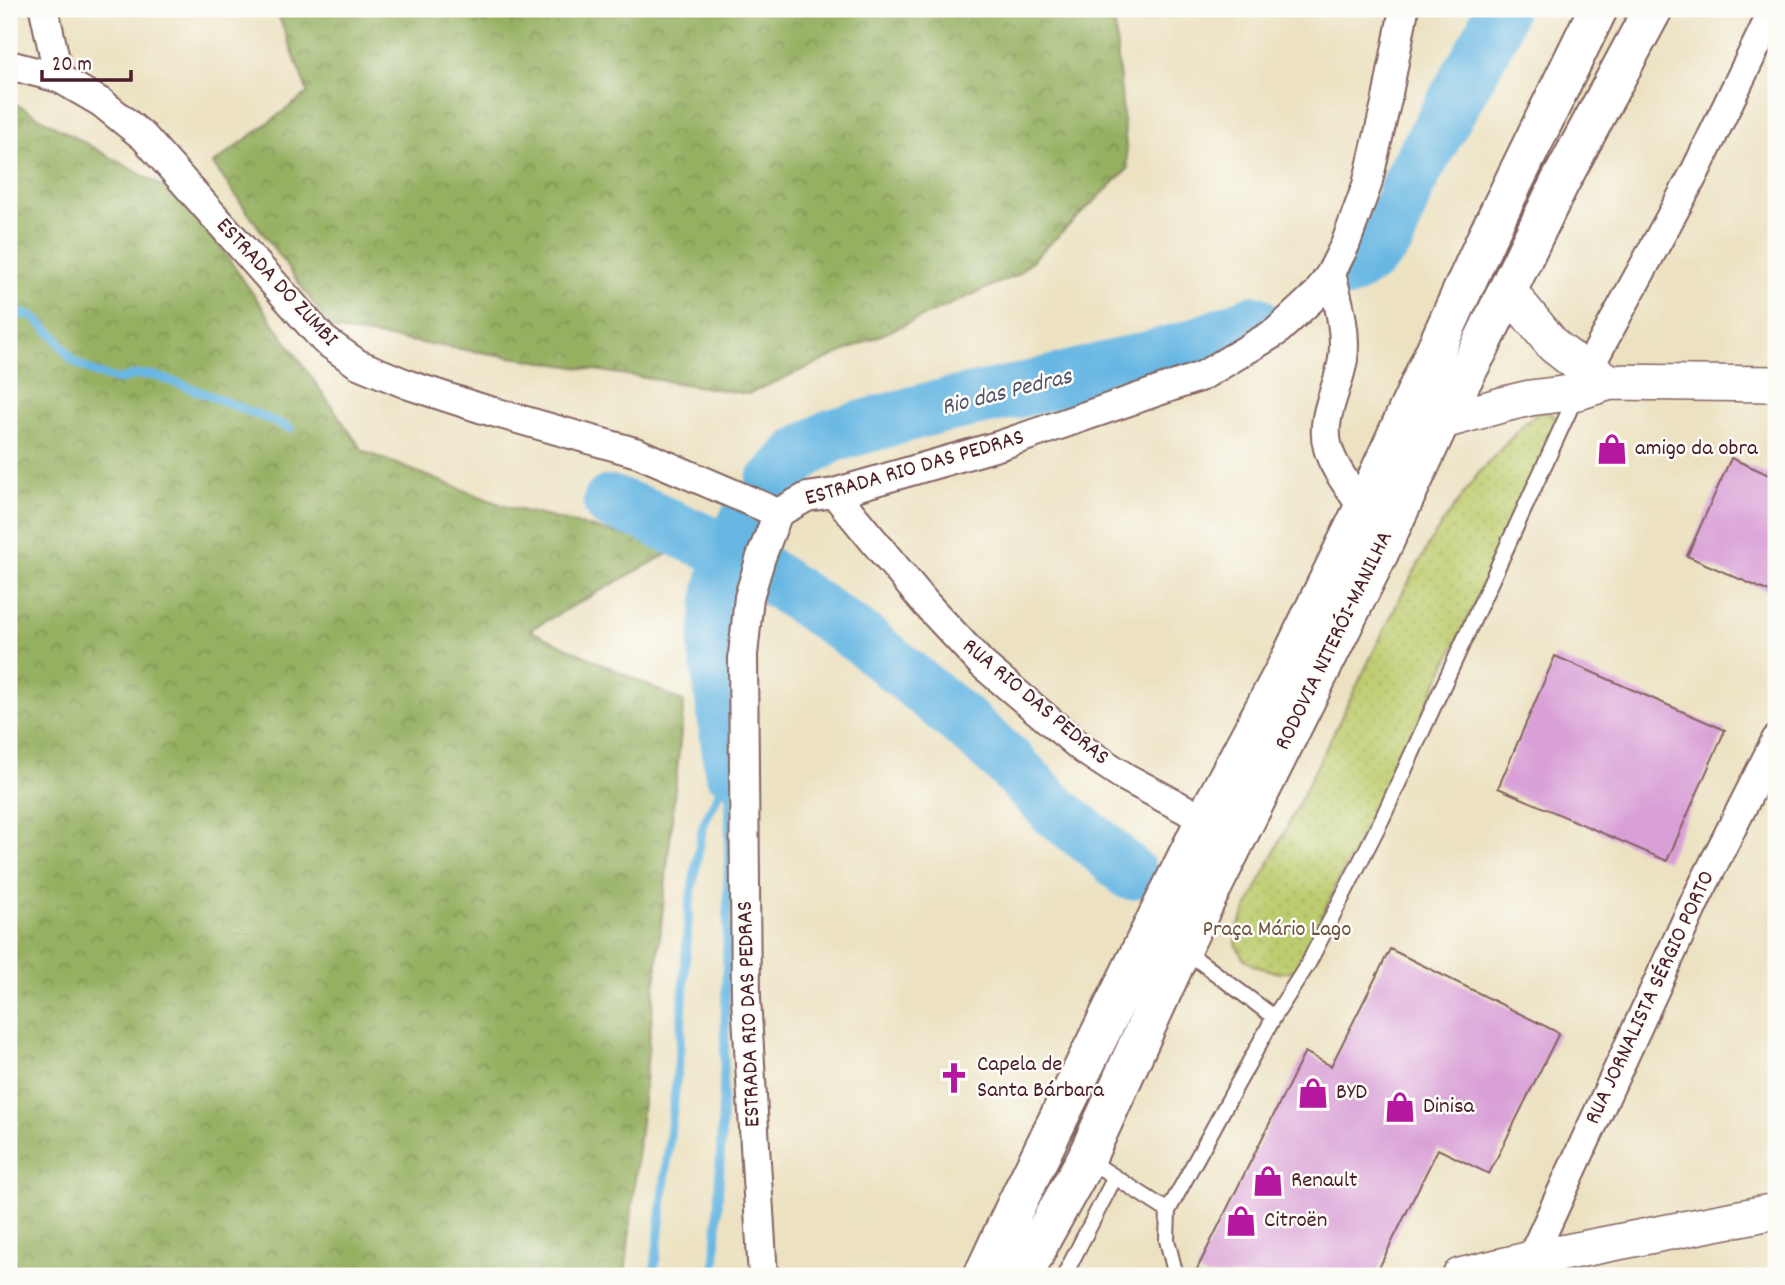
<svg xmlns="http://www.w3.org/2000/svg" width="1785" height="1285" font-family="Dekko,sans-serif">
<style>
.forest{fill:url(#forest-crowns);stroke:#706846;stroke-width:2}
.park{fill:url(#park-dots);stroke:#84764d;stroke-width:2}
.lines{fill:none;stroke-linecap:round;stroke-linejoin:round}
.stream{stroke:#68b7e3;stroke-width:9}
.river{stroke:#68b7e3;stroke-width:54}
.building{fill:#d9a0d7}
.service-casing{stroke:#836360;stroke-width:18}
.minor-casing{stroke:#836360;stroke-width:32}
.tertiary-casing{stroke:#836360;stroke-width:38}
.trunk-casing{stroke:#836360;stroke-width:42}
.service{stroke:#fff;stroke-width:14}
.minor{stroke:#fff;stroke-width:28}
.tertiary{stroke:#fff;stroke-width:35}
.trunk{stroke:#fff;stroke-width:38}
.labels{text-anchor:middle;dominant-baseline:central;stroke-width:5;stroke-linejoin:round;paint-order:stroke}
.street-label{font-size:23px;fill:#4a1f2b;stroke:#fdfcf7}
.poi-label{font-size:23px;fill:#4a1f2b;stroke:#fdfcf7;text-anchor:start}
.park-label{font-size:23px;fill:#6d533f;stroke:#fdfcf7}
.water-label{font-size:24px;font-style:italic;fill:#54546b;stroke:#fdfcf7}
</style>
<defs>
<pattern id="forest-crowns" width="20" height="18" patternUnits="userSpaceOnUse" patternTransform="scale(1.75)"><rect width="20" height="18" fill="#96b062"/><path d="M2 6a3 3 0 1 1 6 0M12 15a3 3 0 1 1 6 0" fill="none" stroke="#7c8f51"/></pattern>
<pattern id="park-dots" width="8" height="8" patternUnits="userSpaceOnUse" patternTransform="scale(1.75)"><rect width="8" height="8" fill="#becc6f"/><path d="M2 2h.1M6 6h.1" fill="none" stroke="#a5af60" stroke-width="1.8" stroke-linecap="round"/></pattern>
</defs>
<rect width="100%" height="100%" fill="#fdfcf7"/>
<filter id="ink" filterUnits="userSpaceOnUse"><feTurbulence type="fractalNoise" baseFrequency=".0143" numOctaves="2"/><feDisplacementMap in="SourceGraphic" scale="14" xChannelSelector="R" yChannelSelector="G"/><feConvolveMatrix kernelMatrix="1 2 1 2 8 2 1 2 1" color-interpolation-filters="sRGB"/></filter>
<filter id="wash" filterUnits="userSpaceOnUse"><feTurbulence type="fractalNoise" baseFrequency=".00686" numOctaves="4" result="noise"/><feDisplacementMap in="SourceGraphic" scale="28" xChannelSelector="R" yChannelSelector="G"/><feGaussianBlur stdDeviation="1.57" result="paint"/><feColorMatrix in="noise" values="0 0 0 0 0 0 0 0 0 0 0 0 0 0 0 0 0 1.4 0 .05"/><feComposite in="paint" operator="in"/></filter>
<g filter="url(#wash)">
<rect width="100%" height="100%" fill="#ece2c2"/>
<!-- forest -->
<path class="forest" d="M276 9H1110L1114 16 1128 169 1017 275 748 394 332 329 213 164 308 93Z
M9 100 188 201 363 451 507 507 678 548 529 630 684 702 625 1276H9Z"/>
<!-- park -->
<path class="park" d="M1542 411 1554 415 1557 422 1536 474 1411 738 1338 881 1297 970 1279 973 1255 966 1243 958 1236 945 1238 926 1402 594 1433 537 1478 474 1522 426 1537 413Z"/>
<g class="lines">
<!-- stream -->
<path class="stream" d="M9 312 33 316 55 337 73 361 95 373 119 380 135 375H152L183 385 290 428
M654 1276 680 1047 689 907 703 825 731 769
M715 1276 724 1072 730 795"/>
<!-- river -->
<path class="river" d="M1347 271 1370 257 1388 238 1409 182 1492 33 1500 9
M772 484 799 455 831 436 925 410 1022 390 1184 349 1254 322
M610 502 645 514 666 525 731 552 768 575 865 641 968 726 1008 762 1055 811 1100 846 1130 873
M731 769 715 646 721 591 731 552 745 523"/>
</g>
<g id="blocks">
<!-- building -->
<path class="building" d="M1731 458 1776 478V595L1687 556Z
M1555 656 1725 730 1667 861 1498 788Z
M1390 949 1559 1033 1489 1174 1438 1149 1375 1276H1206L1196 1271 1305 1052 1331 1066Z"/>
</g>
</g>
<g filter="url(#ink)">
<use href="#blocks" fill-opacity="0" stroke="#836360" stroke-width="2"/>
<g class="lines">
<defs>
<path id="service" d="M1183 949 1274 1017
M1087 1159 1168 1211
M1064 1276 1115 1177
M1176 1276 1167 1240 1168 1211 1274 1017 1308 964 1382 819 1576 396"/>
<path id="minor" d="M44 9 59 78
M9 65 59 78 102 103 144 137 324 340 358 364 409 385 483 409 638 453 778 513
M1331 273C1338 301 1347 331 1343 359 1339 388 1319 418 1328 448 1334 470 1352 490 1363 509
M1588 369 1694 174 1774 9
M834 493 926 604 982 664 1084 750 1125 777 1205 820
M1531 1259 1698 895 1776 740
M763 1276 746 999 743 655 749 597 761 557 778 513 807 497 834 493 1001 445 1202 376 1276 332 1318 293 1331 273 1345 245 1367 185 1387 99 1404 9"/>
<path id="tertiary" d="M1508 290 1554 346 1572 360 1610 382
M1440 422 1509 403 1530 398 1578 392 1610 382 1776 384
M1460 1276 1531 1259 1776 1211"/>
<path id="trunk" d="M983 1276 1017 1203 1205 820 1288 664 1363 509 1486 239 1598 9
M1024 1276 1043 1236 1086 1159 1182 948 1379 553 1440 422 1481 345 1559 184 1653 9"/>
</defs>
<!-- service casing -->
<use href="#service" class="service-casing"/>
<!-- minor casing -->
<use href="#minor" class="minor-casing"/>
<!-- tertiary casing -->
<use href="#tertiary" class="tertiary-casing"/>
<!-- trunk casing -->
<use href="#trunk" class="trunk-casing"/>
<!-- service -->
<use href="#service" class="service"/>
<!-- minor -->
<use href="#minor" class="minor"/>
<!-- tertiary -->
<use href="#tertiary" class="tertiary"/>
<!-- trunk -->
<use href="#trunk" class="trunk"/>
</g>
</g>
<!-- icons -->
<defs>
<symbol id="shop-bare" viewBox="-9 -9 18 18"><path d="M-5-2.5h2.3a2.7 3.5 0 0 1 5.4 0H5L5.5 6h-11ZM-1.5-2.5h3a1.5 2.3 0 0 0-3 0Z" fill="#b5179e" stroke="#fdfcf7" stroke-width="2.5" paint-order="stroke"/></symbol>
<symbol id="church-bare" viewBox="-9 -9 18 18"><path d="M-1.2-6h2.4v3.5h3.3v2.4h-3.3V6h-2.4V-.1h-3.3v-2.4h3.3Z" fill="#b5179e" stroke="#fdfcf7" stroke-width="2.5" paint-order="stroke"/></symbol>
</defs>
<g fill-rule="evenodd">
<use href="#shop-bare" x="1590" y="427" width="44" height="44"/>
<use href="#church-bare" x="932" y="1056" width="44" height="44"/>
<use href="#shop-bare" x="1291" y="1071" width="44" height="44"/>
<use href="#shop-bare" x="1378" y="1085" width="44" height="44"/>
<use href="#shop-bare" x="1246" y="1159" width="44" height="44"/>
<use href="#shop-bare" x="1219" y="1199" width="44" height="44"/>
</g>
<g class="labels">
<!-- street labels -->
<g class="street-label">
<text transform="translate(276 283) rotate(47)">ESTRADA DO ZUMBI</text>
<text transform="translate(915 469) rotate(-16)">ESTRADA RIO DAS PEDRAS</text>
<text transform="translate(1335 641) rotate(-64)">RODOVIA NITERÓI-MANILHA</text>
<text transform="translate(1035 703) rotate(40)">RUA RIO DAS PEDRAS</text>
<text transform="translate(1651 998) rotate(-65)">RUA JORNALISTA SÉRGIO PORTO</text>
<text transform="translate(750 1014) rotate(-92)">ESTRADA RIO DAS PEDRAS</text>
</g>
<!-- poi labels -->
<g class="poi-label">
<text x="1635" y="449">amigo da obra</text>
<text x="977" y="1065">Capela de<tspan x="977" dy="26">Santa Bárbara</tspan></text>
<text x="1336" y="1093">BYD</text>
<text x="1423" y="1107">Dinisa</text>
<text x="1291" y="1181">Renault</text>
<text x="1264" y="1221">Citroën</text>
</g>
<!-- park labels -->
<g class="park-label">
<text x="1277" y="930">Praça Mário Lago</text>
</g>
<!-- water labels -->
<g class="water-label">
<text transform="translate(1007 393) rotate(-14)">Rio das Pedras</text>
</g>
</g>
<!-- margin -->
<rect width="1785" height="1285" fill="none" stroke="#fdfcf7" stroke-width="35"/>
<!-- scale -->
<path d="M42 70v10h89v-10" fill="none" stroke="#4a1f2b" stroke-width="3.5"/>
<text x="52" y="70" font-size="21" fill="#4a1f2b" stroke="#fdfcf7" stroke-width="5" paint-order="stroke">20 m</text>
</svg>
